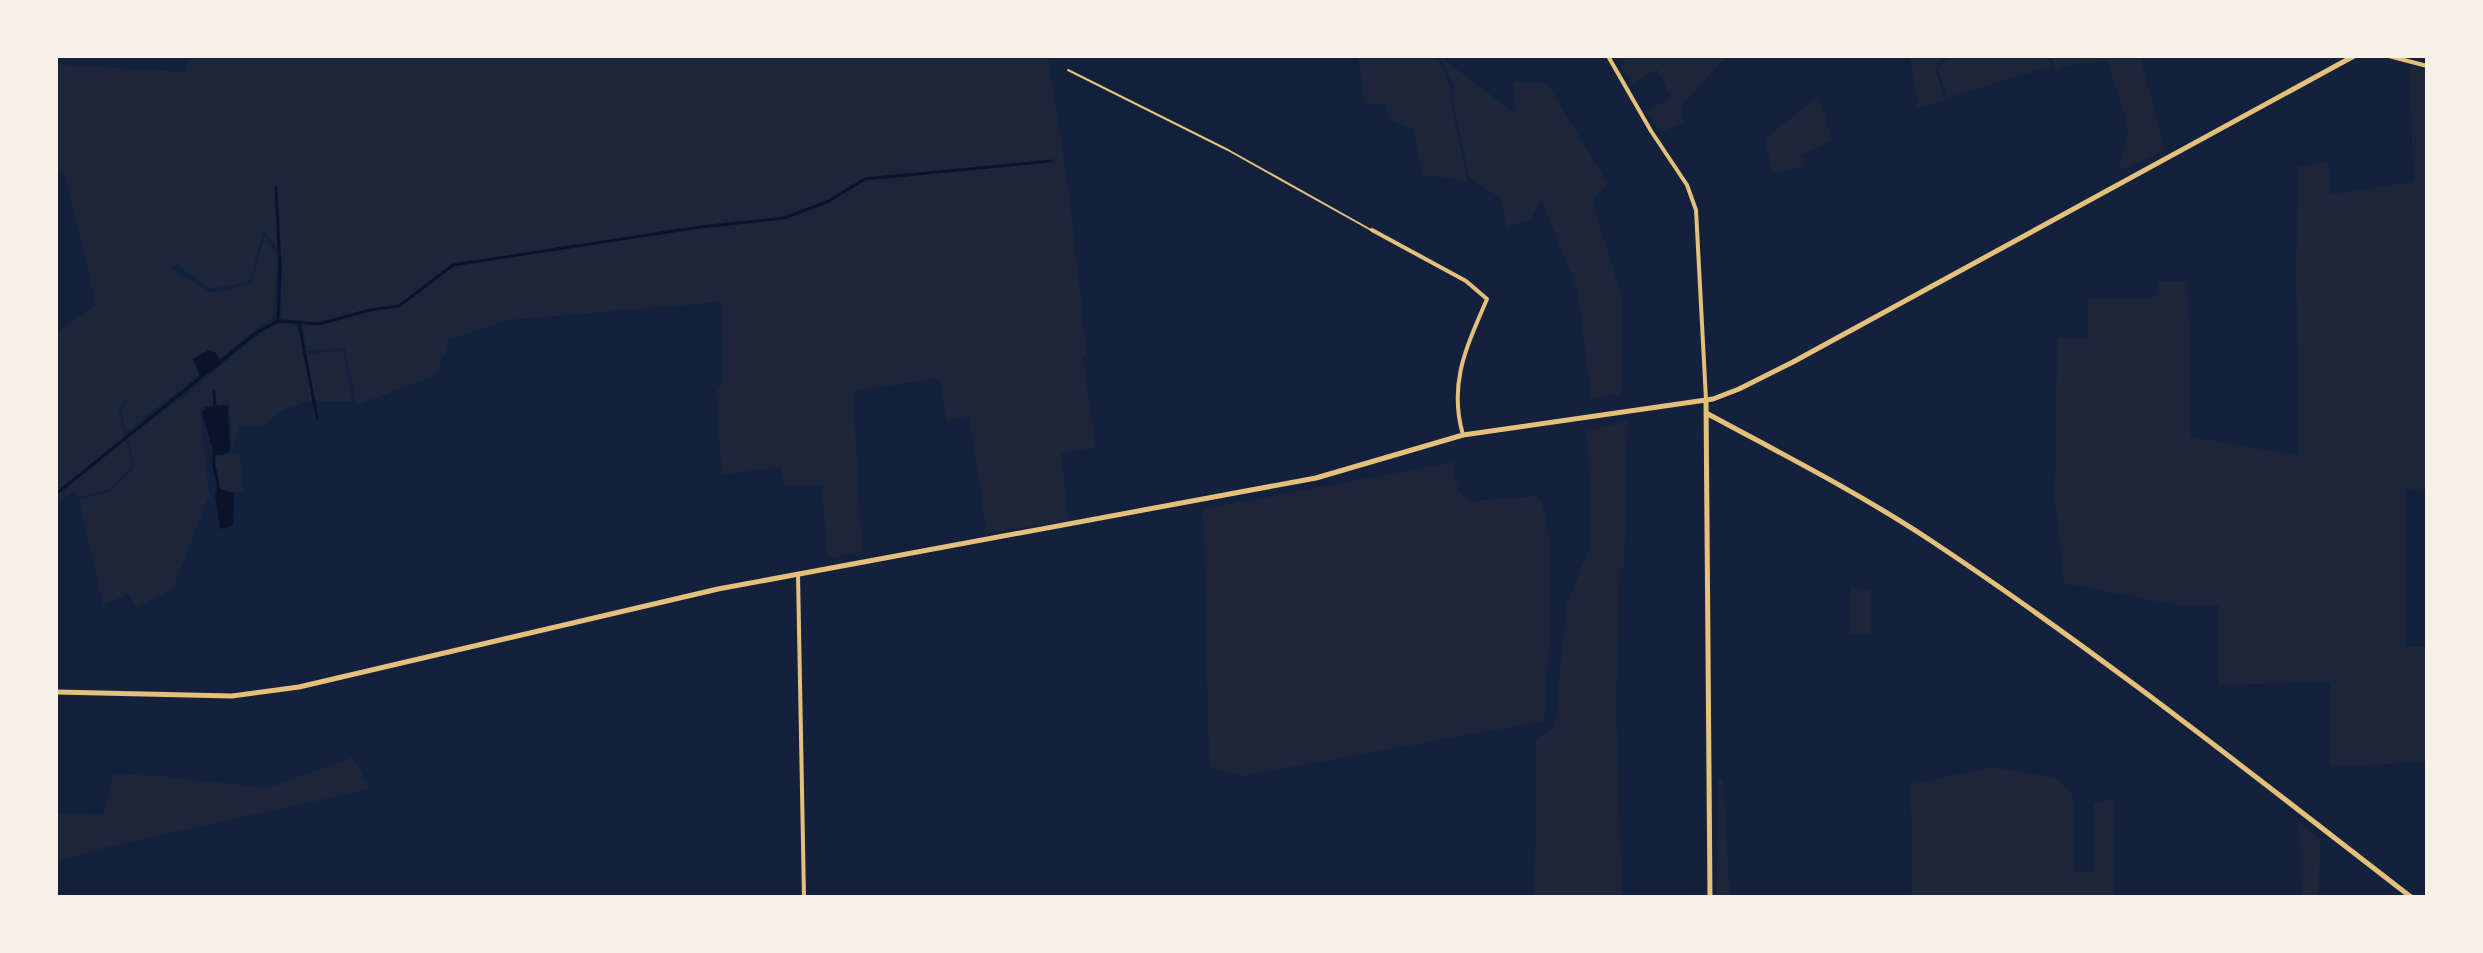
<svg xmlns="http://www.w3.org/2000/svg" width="2483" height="953" font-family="'Varela Round',sans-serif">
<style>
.green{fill:#1d2539}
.water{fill:#0b132b}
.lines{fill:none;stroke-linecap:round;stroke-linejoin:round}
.stream{stroke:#0b132b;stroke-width:3}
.service{stroke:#e5c07b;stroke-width:2}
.minor{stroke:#e5c07b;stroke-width:4}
.tertiary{stroke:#e5c07b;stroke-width:5}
</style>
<rect width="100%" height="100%" fill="#14213d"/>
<!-- green -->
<path class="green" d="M190 56H1048L1068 185 1087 356 1083 357 1096 447 1061 454 1069 521 987 533 969 416 946 421 940 378 853 391 862 551 828 559 822 486 784 485 781 467 722 475 716 393 723 383 721 302 509 320 448 340 447 349 435 376 357 405 345 348 306 351 307 354 343 351 352 401H309L283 410 263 426H240L232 451 229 403 200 408 209 495 173 589 136 607 128 594 103 605 79 500 109 492 134 469 129 437 195 388 254 338 278 323 296 325 306 350 302 320 281 319 282 256 263 229 250 281 210 289 177 264 171 269 212 293 251 284 265 236 277 256 274 316 126 432 122 410 128 400 118 411 132 466 109 489 79 497 73 493 56 503V334L96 304 63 168 56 174V64L186 72Z
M1358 56H1437L1450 86 1451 107 1468 182 1435 176 1422 177 1414 130 1389 119 1386 104H1365Z
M1439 56 1516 114 1513 83H1547L1608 184 1592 201 1623 300 1621 394 1591 398 1577 288 1541 199 1531 220 1506 228 1501 198 1470 179 1454 107V86Z
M1627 56H1727L1680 107 1684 122 1661 132 1647 112 1671 97 1657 69 1633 84 1622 66Z
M1910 56H1945L1935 68 1945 100 1918 108Z
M1949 56H2047L2052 66 1947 98 1938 68Z
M2050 56H2140L2165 151 2118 171 2129 130 2107 61 2070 65 2056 71Z
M2410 65 2427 70V494L2405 487 2406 647H2427V762L2331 767V682L2218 685 2219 605 2187 607 2064 583 2055 498 2057 338 2088 337V299L2156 297 2157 281H2188L2191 437 2299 455 2296 270 2298 167 2328 161 2331 194 2413 182Z
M1819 95 1832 141 1800 155 1805 166 1773 174 1765 139Z
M1628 421 1624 567 1620 569 1616 708 1622 897H1535L1536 739 1555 727 1566 606 1591 544 1587 431Z
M230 453 240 454 243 491 235 492 219 488V482L216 480 211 455 220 456Z
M1453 462 1454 478 1462 496 1473 501 1537 496C1561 522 1547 680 1544 721L1243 776 1212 769 1209 759 1203 509Z
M1850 588 1871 589V634H1850Z
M353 757 370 789 103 848 56 862V813L103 815 114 774 160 776 268 788Z
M1994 767 2057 778 2073 796 2074 872 2093 873V802L2114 800 2113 897H1912L1911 784Z
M1723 778 1730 897H1717L1718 779Z
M2299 822 2320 839 2319 897H2301Z"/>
<!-- water -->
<path class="water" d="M209 350 216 353 222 363 201 379 193 359Z
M223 405 228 406 230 452 221 455H214L202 413 207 407Z
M218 489 234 493 233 526 220 529 215 495Z"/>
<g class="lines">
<!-- stream -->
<path class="stream" d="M276 188 280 268 278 320
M299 323 317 418
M219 363 256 333 278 321 319 324 370 310 399 306 453 265 700 227 784 218 827 202 865 179 1051 161
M214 391 215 406
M214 455C212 468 218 476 218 489
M56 494 200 378"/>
<!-- service -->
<path class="service" d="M1068 70 1228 150 1371 230"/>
<!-- minor -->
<path class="minor" d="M1608 56 1651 131 1687 185 1696 210 1706 400
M2389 56 2427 66
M1372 230 1466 281 1487 299C1467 346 1448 383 1463 435
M798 574 804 897"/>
<!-- tertiary -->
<path class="tertiary" d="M1706 400 1710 897
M1708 414C1782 454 1859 493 1930 540 2096 650 2253 775 2411 897
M56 692 232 696 299 687 718 589 1316 478 1463 435 1713 399 1739 389 1793 362 2354 56"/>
</g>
<!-- border -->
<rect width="2483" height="953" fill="none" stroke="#f6f1e7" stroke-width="116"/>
</svg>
